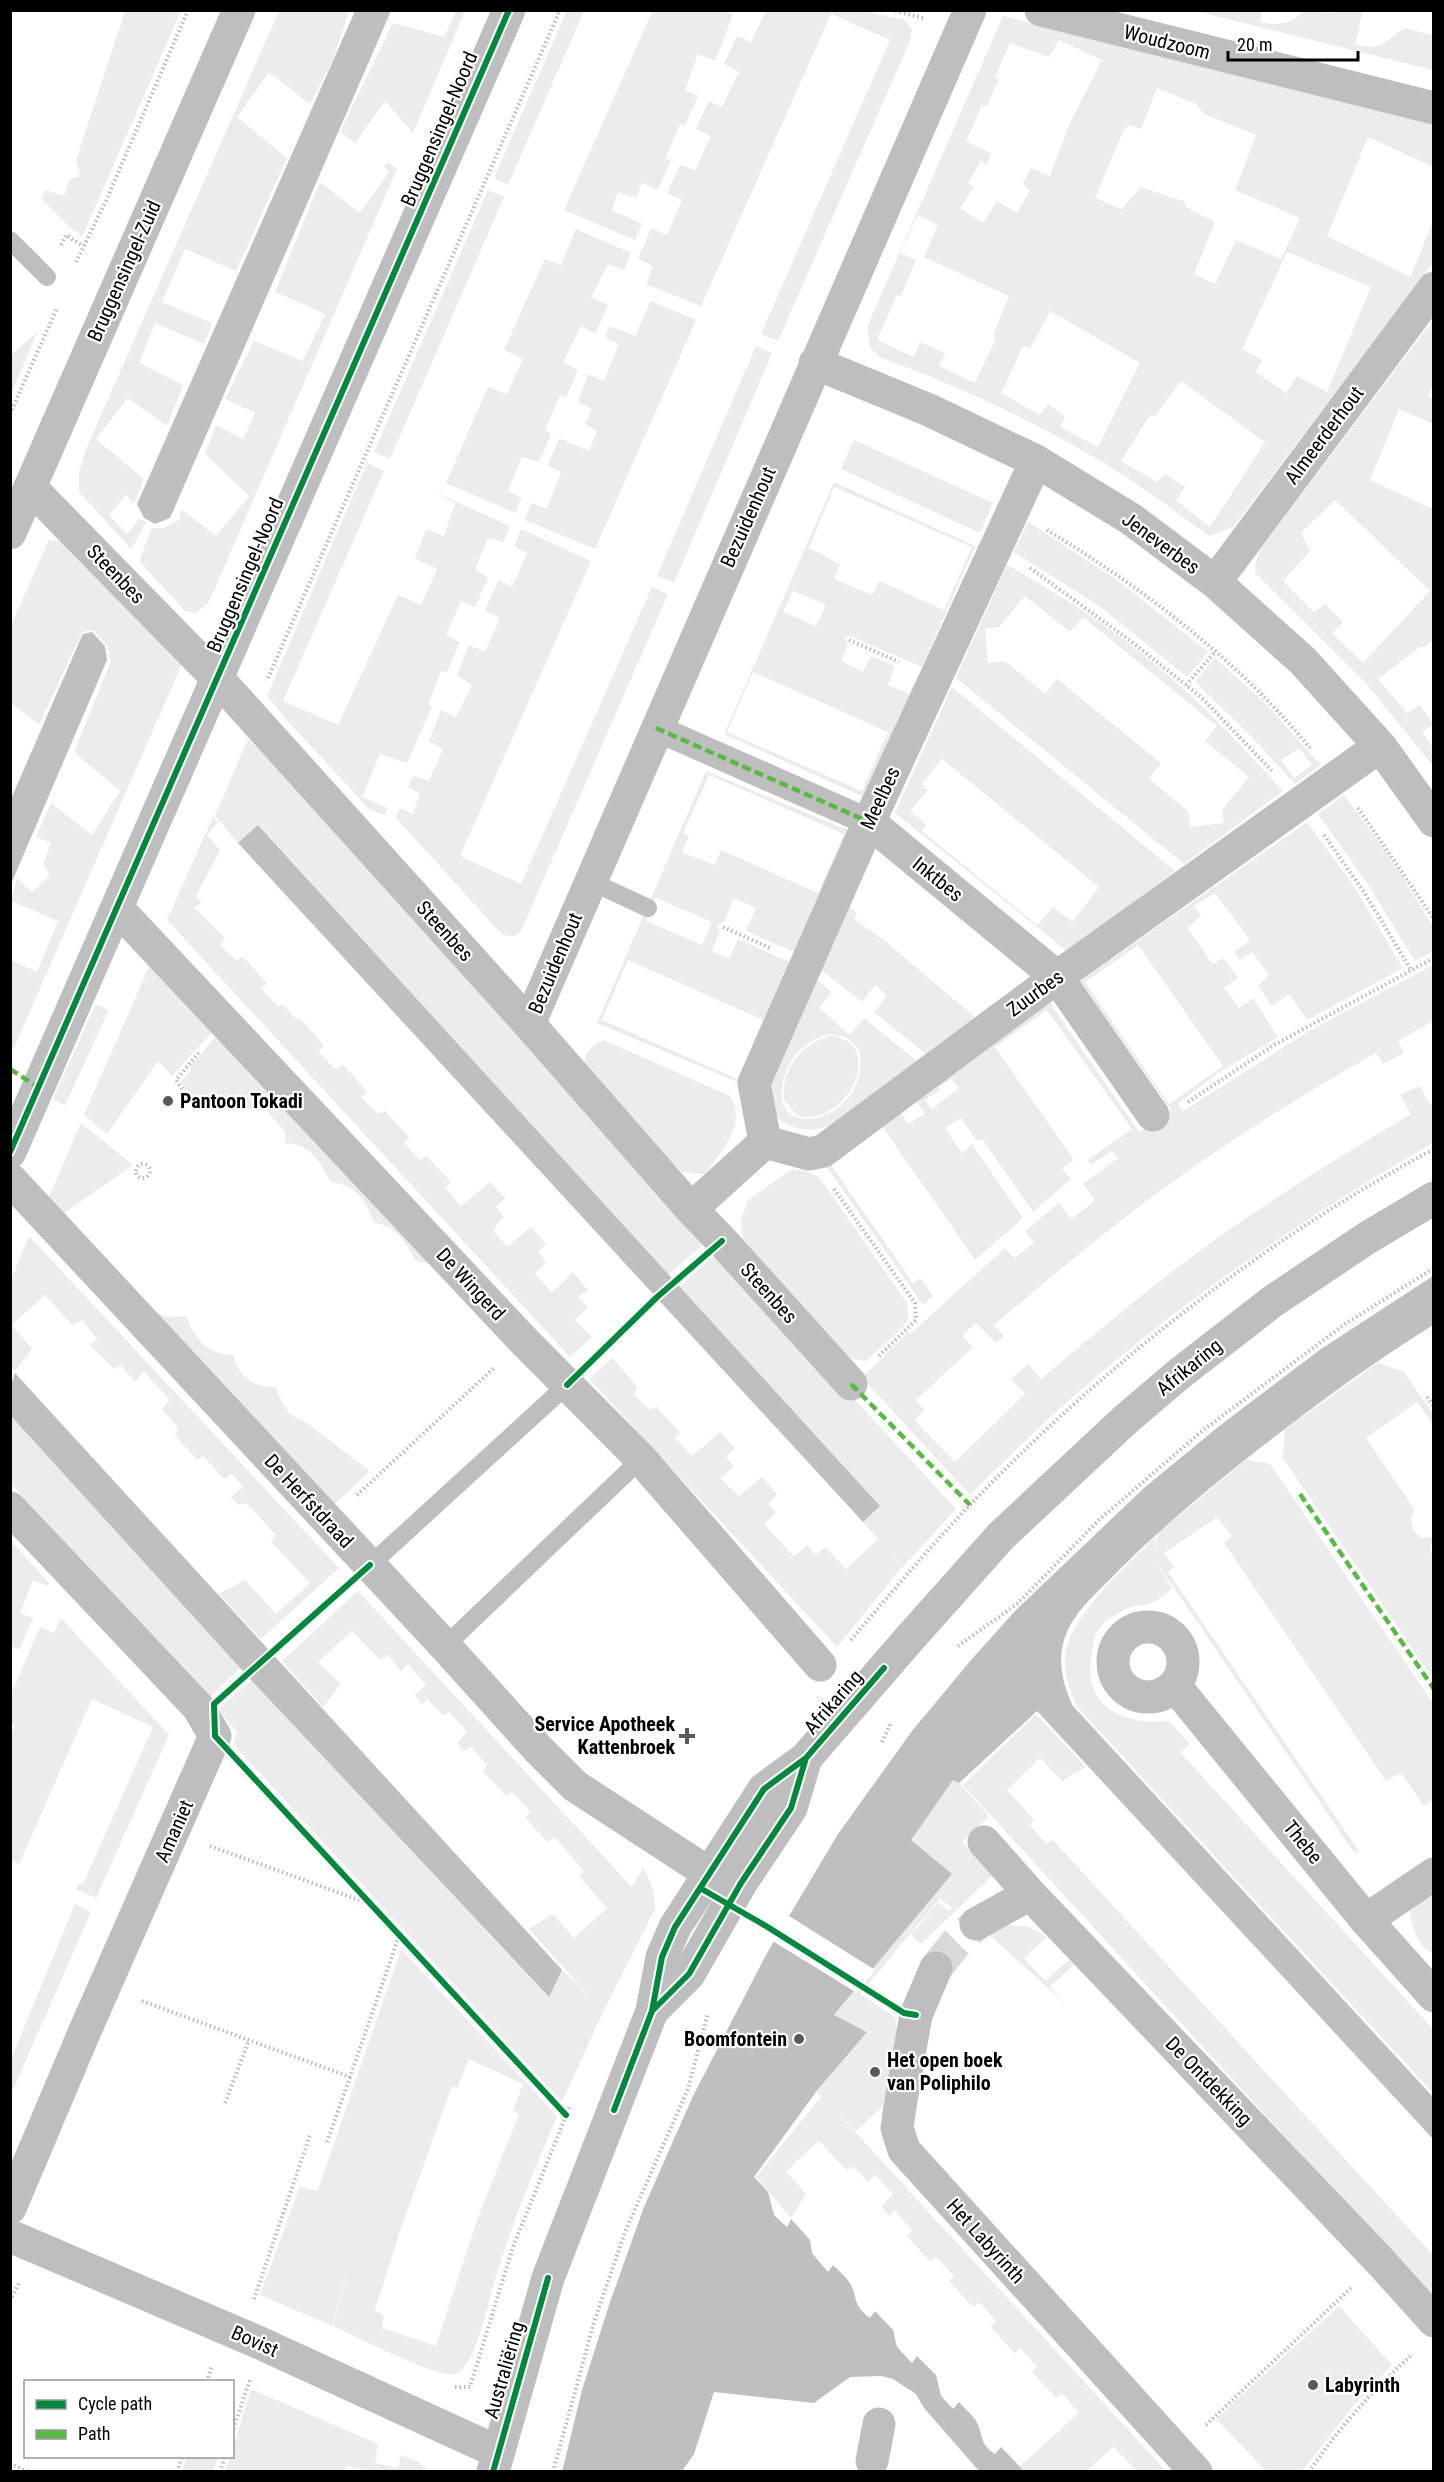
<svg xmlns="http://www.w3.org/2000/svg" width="1444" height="2482" font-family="'Roboto Condensed',sans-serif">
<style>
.green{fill:#ececec;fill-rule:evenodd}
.water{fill:#bfbfbf}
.pier{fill:#fff}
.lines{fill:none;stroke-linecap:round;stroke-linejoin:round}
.minor-tunnel{stroke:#d9d9d9;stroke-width:33;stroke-dasharray:33 16;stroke-linecap:butt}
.path{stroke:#b9b9b9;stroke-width:4;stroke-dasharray:1.5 3;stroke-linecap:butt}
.service{stroke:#bebebe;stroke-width:18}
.pedestrian{stroke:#bebebe;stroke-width:27}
.minor{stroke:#bebebe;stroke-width:33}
.tertiary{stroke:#bebebe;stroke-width:33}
.quiet{stroke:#58b947;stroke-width:4.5;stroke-dasharray:9 4.5;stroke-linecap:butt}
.cycleway-casing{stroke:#fff;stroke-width:10}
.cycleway{stroke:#00873e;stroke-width:6}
.poi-dot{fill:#595959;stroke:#fff;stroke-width:2}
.labels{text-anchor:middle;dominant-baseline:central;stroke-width:4.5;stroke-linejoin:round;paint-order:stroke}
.street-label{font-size:20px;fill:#000;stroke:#fff}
.poi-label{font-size:20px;font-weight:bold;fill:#000;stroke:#fff;text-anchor:start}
</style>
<rect width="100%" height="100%" fill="#fff"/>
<!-- green -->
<path class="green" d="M567 10 584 11 508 185 494 178Z
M653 10 723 11 733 15 715 61 698 54 685 90 698 96 685 126 680 124 665 159 671 160 658 190 642 183 636 198 618 192 612 210 642 224 635 240 564 210Z
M125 11H181L82 237 77 231 75 232 42 199 45 190 64 196 70 179 78 177 80 173 76 160Z
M279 11H349L334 57 310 104 269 72 237 117 287 158 236 271 185 249 162 302 212 323 204 344 155 323 139 363 183 385 167 426 128 398 96 439 144 479 134 504 126 495 109 515 127 534 139 519 147 522 131 549 79 492V472L87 447Z
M456 11H465L413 133 385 101 355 143 340 132 393 23 444 37Z
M766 11H864L905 20 912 30 910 41 778 341 761 334 890 40 831 14 701 306 646 284 653 266 638 259 651 228 667 235 682 200 667 193 680 165 695 170 711 136 696 129 709 101 722 107 739 72 724 64 737 36 751 42Z
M1195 11H1262L1260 22C1277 26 1291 25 1302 11L1335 13 1336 11H1363L1355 44C1383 52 1384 41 1405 28L1431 35 1433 24V70Z
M1003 16 1154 55 1433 120V167L1368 137 1327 236 1410 277 1433 222V263L1233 527 1209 536C1175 511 1140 485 1104 463 1033 420 957 386 880 357L870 348 867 327ZM1059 40 1102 60 1069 125 1050 176 1031 168 1023 184 1030 190 1017 213 997 201 983 223 960 208 974 187 968 183 981 161 987 164 991 153 966 141 982 105 987 106 999 79 995 77 1010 43 1049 57ZM1157 88 1196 104 1204 114 1256 135 1235 190 1300 218 1281 259 1236 240 1215 284 1194 274 1215 222 1186 207 1185 202 1141 187 1121 209 1095 198 1124 129 1129 125 1141 129ZM918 215 938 225 924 257 1009 296 993 335 996 338 975 383 939 366 945 353 920 342 914 357 877 340 897 295 901 296 916 260 900 253ZM1287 252 1371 287 1327 392 1297 376 1286 393 1256 372 1262 360 1242 349ZM1050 311 1140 363 1098 447 1060 427 1065 417 1048 404 1040 415 1001 393 1023 346 1030 349ZM1181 381 1265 442 1210 527 1176 500 1185 487 1165 474 1157 482 1121 461 1150 415 1155 416Z
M389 162 397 169 209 602 196 613 185 611 139 561 152 528H163L179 520 181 509 216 536 249 496 205 454 216 425 243 439 255 413 225 399 254 341 303 361 325 314 275 292 320 182 360 213 389 172 384 166Z
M488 190 504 197 390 459 374 452Z
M576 229 631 253 624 270 608 264 591 297 608 305 595 334 581 326 563 362 578 370 566 397 560 395 545 430 551 434 539 462 522 457 508 491 522 498 515 513 446 483 488 387 507 394 523 359 504 350 545 259 561 265Z
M651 301 696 320 595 549 525 520 531 503 547 509 561 472 548 466 559 438 589 451 597 431 585 424 592 409 578 402 588 374 604 381 619 344 605 338 609 326 635 336Z
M1433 320V384L1428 396 1433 399V424L1399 409 1370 480 1433 509V640L1425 647H1420L1378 679 1407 713 1420 705 1433 724 1422 732 1433 748V766L1364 681 1255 573V563L1262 547ZM1335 500 1430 591 1363 663 1332 633 1343 622 1325 604 1314 612 1283 581 1310 551 1301 533Z
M38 331 11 394V355Z
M756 346 772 353 674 583 657 576Z
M854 440 993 503 980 533 841 469Z
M367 463 384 471 283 701 338 725 398 595 421 605 437 569 415 559 426 529 444 536 455 503 439 495V494L510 526 504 542 488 538 475 569 488 578 475 607 461 601 446 635 460 642 447 672 441 671 428 705 432 707 407 763 380 754 362 797 387 808 385 815 370 810 284 717 267 696Z
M834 482 975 546 922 667 850 636 845 637 848 645 841 661 863 672 871 656 895 666 888 685 909 694 918 676 866 798 724 734ZM834 487 972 547 944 610 879 581 872 595 834 579 840 564 809 548ZM793 591 826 605 816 626 783 612ZM753 672 888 732 862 791 727 732Z
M1028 522 1117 580 1208 652 1187 677 1102 608 1014 552Z
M521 529 591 561 460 856 521 884 652 587 668 594 521 931C512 940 505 936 497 929L395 817 400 808 413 814 420 793 408 788 413 776 429 781 443 749 429 741 441 710 456 717 472 685 457 675 469 645 485 652 500 618 485 610 499 580 512 587 527 553 514 546Z
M49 540 62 542 182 664 13 1050 10 1048 11 960 37 972 58 921 11 901 17 878 32 892 50 875 43 864 51 843 36 837 51 803 92 835 120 791 74 752 111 661 107 646 93 630 82 632 39 725 11 703V625Z
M1007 565C1068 599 1128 639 1180 686 1217 718 1250 756 1283 791L1184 864 956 678ZM1025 596 1070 632 1083 617 1217 726 1205 741 1249 777 1222 810 1224 823 1190 827 1188 811 1149 779 1161 763 1057 679 1045 694 1005 661 988 663 985 629 999 627Z
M1215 658 1263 701 1321 765 1295 784 1251 736 1195 682ZM1299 748 1312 765 1294 778 1281 760Z
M952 687 1175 871 1068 952 895 813ZM942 759 1099 887 1072 922 1053 907 1037 925 922 831 927 825 910 811 928 790 922 784Z
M248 739 260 749 709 1239 668 1275 259 825 238 843 215 816Z
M706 771 850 831 796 953 746 931 756 908 734 898 724 922 717 925 720 931 712 951 729 959 738 939 792 963 740 1083 597 1023ZM709 775 844 834 818 893 721 850 714 865 682 852 689 836 683 833ZM656 898 712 922 702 945 646 921ZM628 960 763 1020 738 1079 602 1020Z
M1344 795 1397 868 1433 927V951L1415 961 1369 886 1318 814Z
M213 817 218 822 207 835 220 850 196 896 202 903 194 907 225 938 220 945 236 960 243 957 267 983 261 989 278 1006 283 1004 296 1019H301L324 1046 318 1051 336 1070 343 1064 367 1092 361 1097 378 1114 385 1111 409 1137 404 1143 420 1160 427 1156 451 1182 445 1187 461 1206 490 1182 505 1198 496 1207 504 1217 493 1230 507 1247 531 1227 546 1244 538 1252 546 1262 535 1274 552 1292 573 1272 588 1290 578 1297 588 1307 575 1320 592 1337 570 1357 167 920Z
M1307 822 1352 883 1403 968 1307 1020 1289 994 1272 1006 1258 986 1269 975 1252 952 1240 960 1234 952 1250 940 1215 893 1194 906 1201 916 1187 928 1213 964 1223 958 1238 978 1224 988 1239 1008 1253 998 1278 1037 1218 1073 1178 1104 1183 1111 1311 1030 1433 965V1021L1398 1041 1404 1053 1383 1064 1376 1053C1303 1094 1232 1139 1164 1188 1105 1231 1050 1278 994 1325L1004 1336 996 1343 976 1323 962 1336 973 1347 916 1400 924 1410 915 1421 955 1462 1025 1394 1011 1379 1028 1364 1041 1379C1099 1330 1157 1281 1219 1237 1281 1193 1345 1153 1411 1114L1400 1095 1420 1086 1430 1104 1433 1103V1143C1299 1220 1171 1308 1056 1412 1026 1439 999 1467 970 1495L864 1380 865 1375 908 1332 911 1333 1005 1248 1014 1258 1033 1244 1034 1242 1025 1231 1059 1203 1072 1219 1095 1200 1083 1184 1118 1158 1112 1151 1091 1165 1088 1160 1132 1129 1047 1010 995 1047 1074 1160 1062 1169 1071 1179 1033 1212 983 1140H976L961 1118 945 1128 962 1153 972 1144 1023 1218 975 1260 882 1126 830 1163 913 1283 921 1278 933 1296 923 1305 824 1163 899 1110 908 1124 925 1114 915 1098 1050 1003 1139 1132 1171 1110 1080 981ZM1138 945 1223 1066 1169 1104 1085 982ZM951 1079 959 1088 932 1109 925 1100 940 1090 939 1087Z
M849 907 857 913 854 919 885 941 976 1018 926 1054 874 1012 887 996 875 985 862 1002 820 969Z
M151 962 215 1029 172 1076 158 1061 107 1134 84 1115Z
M816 979 832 992 819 1008 850 1035 864 1018 918 1062C897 1078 841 1126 818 1129 807 1131 796 1129 786 1124 769 1115 770 1096 771 1079ZM829 1034 848 1038 859 1050C875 1124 757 1149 786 1072 793 1052 808 1040 829 1034Z
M96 1004 109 1010 65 1105 53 1099Z
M219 1033 431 1264 416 1261C406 1243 396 1225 374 1223 365 1198 357 1187 330 1181 320 1161 310 1144 285 1143V1132L266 1110 256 1108 230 1110 198 1108 181 1082 191 1070 190 1066Z
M829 1036C888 1040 849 1127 798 1116L784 1100C781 1069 801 1045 829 1036Z
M604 1040 730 1096C748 1124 721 1151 705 1174L683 1172 660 1152 586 1072C582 1054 588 1047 604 1040Z
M81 1123 133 1165 63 1214 49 1197Z
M791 1170H803L819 1177 907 1303 908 1319 905 1325 866 1361 852 1359 830 1340 744 1244 741 1219 748 1200Z
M29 1236 339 1568 261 1639 219 1594 245 1580 276 1614 310 1583 271 1542 276 1535 246 1503 239 1505 231 1497 243 1487 232 1474 224 1479 203 1456 197 1460 175 1435 179 1429 162 1409 170 1400 144 1372 135 1382 121 1365 114 1369 90 1345 97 1339 82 1320 72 1325 45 1295 12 1325 32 1349 15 1371 11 1366V1280Z
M718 1251 956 1509 903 1567 889 1552 902 1567 837 1647 589 1379 612 1358 638 1387 633 1394 650 1410 656 1406 680 1433 675 1438 692 1456 720 1432 735 1448 726 1457 734 1467 720 1478 739 1496 762 1477 777 1494 768 1504 776 1513 764 1524 794 1556 808 1545 816 1555 826 1547 846 1569 878 1539 863 1522 880 1506 680 1287Z
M156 1313 169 1317 186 1316C194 1339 208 1354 233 1355 240 1378 253 1387 276 1387L278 1395 289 1413 308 1424 370 1471 333 1506Z
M1378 1363 1404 1372 1433 1414V1425L1417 1402 1366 1438 1415 1510 1411 1517 1413 1530 1421 1538 1433 1537 1430 1548 1434 1561 1433 1679 1283 1458 1285 1429Z
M11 1416 240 1668 208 1699 11 1484Z
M1246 1460 1270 1464 1433 1703V1799L1424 1806 1401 1773 1386 1781 1224 1543 1232 1536 1217 1517 1164 1553 1174 1567 1168 1572 1359 1851 1355 1854 1155 1560 1172 1589C1166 1593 1160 1600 1153 1602 1148 1605 1141 1605 1135 1606 1121 1610 1106 1619 1097 1631 1093 1638 1093 1650 1091 1658 1083 1708 1127 1726 1169 1721L1190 1744 1180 1752 1433 2029V2093L1077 1707C1071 1693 1065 1678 1065 1662 1064 1619 1127 1567 1156 1536L1155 1554 1158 1533Z
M11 1541 49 1583 47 1586 33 1580 20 1613 33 1618 19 1650 11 1646Z
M358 1591 632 1887 643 1868C652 1882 655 1893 655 1909L603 2012 562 2102 233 1744 237 1732 218 1710 251 1680 548 1997 562 1970 590 1997 529 1929 553 1914 574 1938 607 1908 579 1876 584 1871 555 1837 547 1842 525 1817 531 1812 512 1792 506 1796 483 1771 487 1765 471 1747 464 1751 457 1743 467 1731 449 1712 444 1716 427 1699 422 1705 415 1695 426 1685 408 1664 401 1671 388 1655 380 1660 352 1631 318 1662 341 1684 323 1707 282 1661Z
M61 1618 169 1735 96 1898 76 1889 79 1883 83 1884 153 1727 92 1699 19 1864 11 1860 10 1736 15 1726 11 1723V1695L40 1627 54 1633Z
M1036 1714 1086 1767 1062 1781 1040 1758 1007 1790 1034 1820 1030 1825 1046 1844 1053 1840 1433 2255V2298L963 1785Z
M953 1780 959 1783 989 1816 962 1842 992 1876 921 1944 911 1935 938 1902 949 1911 952 1908 940 1898 860 1994 895 2017 898 2035 882 2107 856 2131 837 2112 1166 2471H1137L1113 2447 1087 2471H1025L1020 2466 1079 2413 1062 2393 1056 2398 1032 2372 1037 2367 1020 2348 1014 2353 991 2327 996 2321 979 2302 973 2307 949 2281 954 2276 936 2257 930 2262 907 2236 912 2230 895 2211 889 2216 881 2207 893 2194 875 2175 868 2182 853 2166 847 2171 819 2141 786 2171 806 2194 791 2218 756 2177 821 2097 817 2092 867 2031 834 2016 951 1874 910 1840Z
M1433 1895V1953C1417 1946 1412 1928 1410 1911Z
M75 1904 91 1912 11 2094V2059Z
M1010 1925 1029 1927 1047 1937 1024 1958 1045 1981 1069 1960 1074 1965 1050 1987 1067 2005 987 1933 996 1928Z
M401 1949 557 2116C536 2166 514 2218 498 2270 489 2297 483 2336 468 2361 464 2368 460 2374 451 2374 434 2376 354 2336 333 2326L350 2264 332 2326 260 2295 300 2186 315 2191 318 2190ZM469 2059 523 2084 513 2111 519 2114 477 2220 436 2346 382 2328 384 2316 375 2310 399 2234 452 2086 457 2088Z
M1339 2306 1392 2365 1354 2405 1302 2471H1266L1216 2419Z
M251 2389 378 2444 375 2463 398 2468 401 2455 418 2462 429 2471H371L347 2466 346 2472 225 2471 230 2457 232 2456 233 2448Z
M187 2457V2456L218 2457 213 2471H182Z"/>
<!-- water -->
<path class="water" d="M355 11H391L170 518 155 524 144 518 137 504Z
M92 632 105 646 107 660 11 884V799L81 638 83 634Z
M258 825 880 1506 863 1522 238 843Z
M1433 1276V1325C1373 1363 1316 1404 1260 1448 1209 1488 1161 1528 1116 1573 1099 1591 1077 1609 1067 1632 1056 1657 1062 1683 1073 1706L1433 2097V2139L1037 1711 959 1783 953 1780 911 1840 952 1874 834 2015 867 2032 816 2092 754 2177 768 2192 774 2215 787 2227 791 2219 810 2240 812 2253 828 2272 833 2265C838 2270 846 2277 850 2283 858 2297 852 2305 870 2318L875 2311 893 2330 897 2347 912 2363 917 2356 936 2375 941 2396 953 2409 959 2402C964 2408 972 2414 976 2421 984 2434 978 2443 995 2454L1001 2447 1024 2471H979L924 2408 916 2394 893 2379 881 2376 850 2377 814 2403 714 2392 694 2454 682 2471 562 2472 582 2390 610 2302 644 2207 693 2096 767 1953 838 1834 912 1731 971 1660 1015 1611 1144 1488 1218 1427 1321 1349Z
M15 1373 562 1970 549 1997 251 1680 11 1416V1385Z"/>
<!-- pier -->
<path class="pier" d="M786 1914 875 1970 857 1993 771 1940Z"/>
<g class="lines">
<!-- minor-tunnel -->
<path class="minor-tunnel" d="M936 1968 956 1943 976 1924"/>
<!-- path -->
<path class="path" d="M891 10 923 18
M61 245 66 235 83 246
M76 262 106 201 188 10
M10 414 57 308
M1047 530C1144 589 1238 660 1310 748
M1030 568 1132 642 1201 697 1274 773
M849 640 899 662
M268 678 560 10
M1186 685 1215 652
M1358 808 1434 919
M1324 835 1364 892 1411 970
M723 927 770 948
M184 1096 186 1094 176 1080 200 1051
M1188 1102 1274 1045 1434 958
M136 1171a7 7 0 1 1 14 0a7 7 0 1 1-14 0Z
M834 1189 915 1303 916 1320 879 1356
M1427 1397 1434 1406
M357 1495 494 1368
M851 1640C890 1594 930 1547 971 1504 1104 1365 1264 1240 1434 1149
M958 1646 1017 1604 1100 1519 1202 1431 1345 1324 1434 1268
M882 1742 891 1723
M210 1846 370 1904
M142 2001 350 2077 399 1936
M225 2103 249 2040
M327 2142 350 2077
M254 2299 310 2135
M10 2301 19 2283
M207 2382 212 2365
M455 2387H470L513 2247 570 2106
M1206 2425 1351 2288
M232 2433 250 2380
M10 2464 30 2472
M177 2472 182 2456
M220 2472 225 2456
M553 2472 594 2322 625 2232 688 2089 708 2013
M1309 2472C1339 2428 1373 2389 1413 2354"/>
<!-- service -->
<path class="service" d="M10 240 47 277
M590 881 648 908
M370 1565 567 1385
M445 1646 641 1459"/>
<!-- pedestrian -->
<path class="pedestrian" d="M656 728 869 822"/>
<!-- minor -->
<path class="minor" d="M1041 10 1434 108
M815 363 929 410 1036 461 1131 519 1215 582 1303 661 1380 746 1434 821
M30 487 218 679 529 1024 691 1209 722 1241 851 1384
M10 533 239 10
M1215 582 1434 288
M869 822 1057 977 1153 1115
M117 908 524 1341 641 1459 820 1665
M529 1024 970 10
M765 1142 754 1083 869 822 1036 461
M10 1152 509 10
M10 1179 445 1646 538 1749 575 1786 733 1889
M691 1209 765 1142 809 1154 823 1151 1057 977 1380 746
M10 1508 198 1707 215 1736 84 2033 10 2208
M1113 1662a35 35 0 1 1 70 0a35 35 0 1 1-70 0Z
M1175 1686 1366 1920 1434 1996
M984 1842 1030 1894 1380 2261 1434 2321
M1366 1920 1434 1874
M976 1924 1030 1894
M936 1968 916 2015 901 2100 897 2128 904 2150 1196 2472
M10 2236 260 2343 498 2452
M872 2461 879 2424"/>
<!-- tertiary -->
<path class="tertiary" d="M652 2011 689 1974 741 1883 791 1808 806 1758
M493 2472 548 2278 652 2011 662 1957 675 1927 764 1789 806 1758 910 1638 1001 1536 1125 1420 1179 1374 1273 1301 1367 1238 1434 1198"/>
<!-- quiet -->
<path class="quiet" d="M656 728 869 822
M10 1069 38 1087
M851 1384 970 1505
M1300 1494 1434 1689"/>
<defs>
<path id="cycleway" d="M10 1152 509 10
M567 1385 656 1298 722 1241
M370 1565 214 1704 215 1736 566 2115
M700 1888 766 1926 904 2013 916 2015
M652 2011 689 1974 741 1883 791 1808 806 1758
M614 2110 652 2011 662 1957 675 1927 764 1789 806 1758 884 1668
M493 2472 548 2278"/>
</defs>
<!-- cycleway casing -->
<use href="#cycleway" class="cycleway-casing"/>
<!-- cycleway -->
<use href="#cycleway" class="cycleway"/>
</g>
<!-- markers -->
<g class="poi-dot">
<circle cx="168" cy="1101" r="6"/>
<path d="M684 1727h6v6h6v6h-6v6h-6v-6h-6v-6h6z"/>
<circle cx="799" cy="2039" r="6"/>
<circle cx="875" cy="2072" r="6"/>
<circle cx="1313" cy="2385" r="6"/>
</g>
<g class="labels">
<!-- street labels -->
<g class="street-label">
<text transform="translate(1167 42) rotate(14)">Woudzoom</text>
<text transform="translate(439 129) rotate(-67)">Bruggensingel-Noord</text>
<text transform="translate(124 271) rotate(-66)">Bruggensingel-Zuid</text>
<text transform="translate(1324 435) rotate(-53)">Almeerderhout</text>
<text transform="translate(748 517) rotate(-66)">Bezuidenhout</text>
<text transform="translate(1161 543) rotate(36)">Jeneverbes</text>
<text transform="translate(116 574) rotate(46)">Steenbes</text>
<text transform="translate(245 575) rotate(-67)">Bruggensingel-Noord</text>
<text transform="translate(880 798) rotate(-65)">Meelbes</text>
<text transform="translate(938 879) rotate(39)">Inktbes</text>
<text transform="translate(445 931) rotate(48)">Steenbes</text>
<text transform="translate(555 963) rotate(-67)">Bezuidenhout</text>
<text transform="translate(1035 993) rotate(-36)">Zuurbes</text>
<text transform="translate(471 1284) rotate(47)">De Wingerd</text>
<text transform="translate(769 1293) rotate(48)">Steenbes</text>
<text transform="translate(1189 1367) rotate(-39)">Afrikaring</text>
<text transform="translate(309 1501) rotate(47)">De Herfstdraad</text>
<text transform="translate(833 1702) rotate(-49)">Afrikaring</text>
<text transform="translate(174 1831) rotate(-66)">Amaniet</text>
<text transform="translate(1303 1842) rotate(51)">Thebe</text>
<text transform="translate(1209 2081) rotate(46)">De Ontdekking</text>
<text transform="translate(986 2241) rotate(48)">Het Labyrinth</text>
<text transform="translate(255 2341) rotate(24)">Bovist</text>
<text transform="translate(504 2370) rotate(-74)">Australiëring</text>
</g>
<!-- poi labels -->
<g class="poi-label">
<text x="180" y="1101">Pantoon Tokadi</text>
<text x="675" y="1724" text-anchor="end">Service Apotheek<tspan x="675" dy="23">Kattenbroek</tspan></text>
<text x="787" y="2039" text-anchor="end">Boomfontein</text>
<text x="887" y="2060">Het open boek<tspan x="887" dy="23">van Poliphilo</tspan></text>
<text x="1325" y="2385">Labyrinth</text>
</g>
</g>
<!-- border -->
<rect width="1444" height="2482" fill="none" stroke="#000000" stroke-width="24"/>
<!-- legend -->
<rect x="24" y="2380" width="210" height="78" fill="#ffffff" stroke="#999999" stroke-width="1.5"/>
<rect x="36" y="2400" width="30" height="9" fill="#00873e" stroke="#999999" stroke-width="1.5"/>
<text x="78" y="2410" font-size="18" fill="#000000">Cycle path</text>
<rect x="36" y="2430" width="30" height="9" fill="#58b947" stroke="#999999" stroke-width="1.5"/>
<text x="78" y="2440" font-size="18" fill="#000000">Path</text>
<!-- scale -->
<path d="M1228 51v9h130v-9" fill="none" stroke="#000000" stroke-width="3"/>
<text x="1237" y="51" font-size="18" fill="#000000" stroke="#ffffff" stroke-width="4.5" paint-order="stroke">20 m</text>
</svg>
